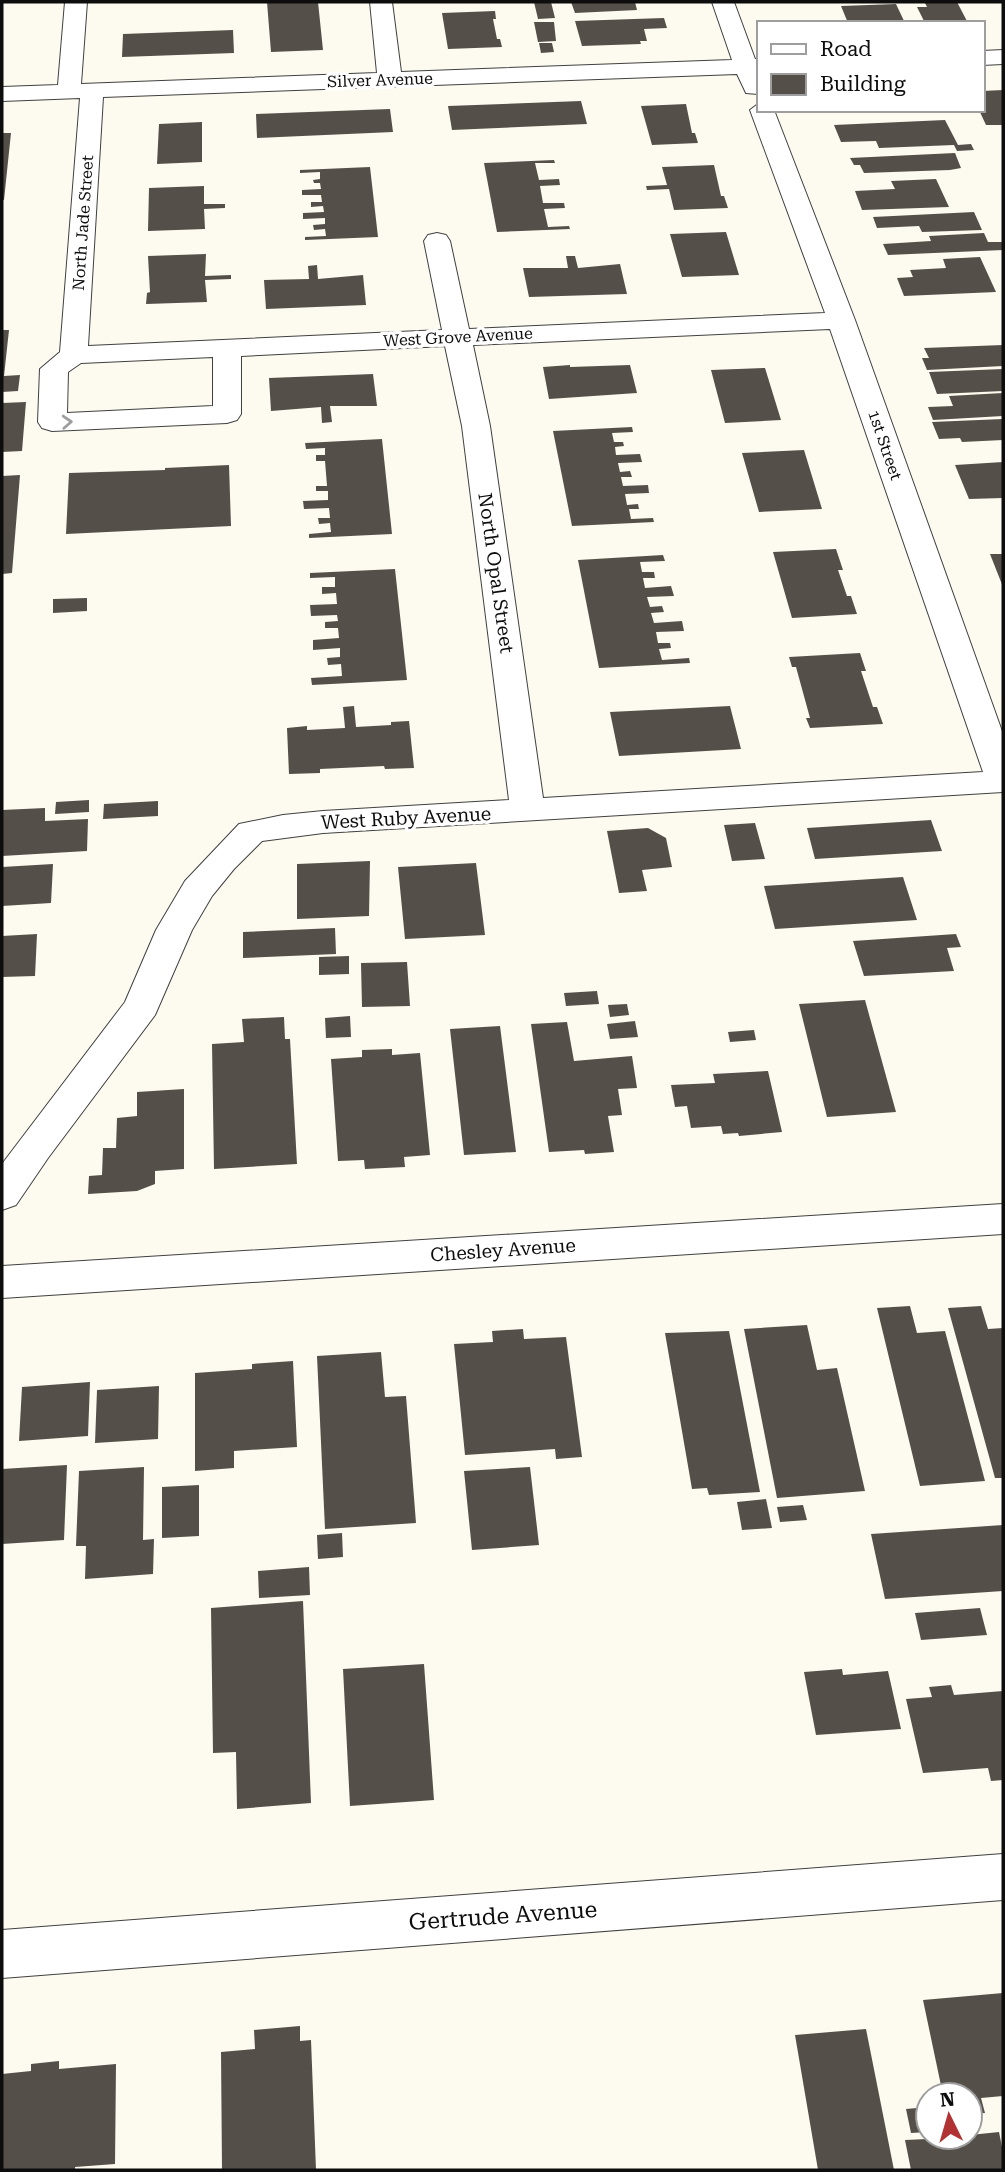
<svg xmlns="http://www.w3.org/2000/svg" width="1005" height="2172" font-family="'Roboto Serif',serif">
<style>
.building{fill:#554f4a}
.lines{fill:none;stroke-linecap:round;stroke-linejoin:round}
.minor-casing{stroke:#404040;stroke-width:2}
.minor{fill:#fff;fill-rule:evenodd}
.oneway{stroke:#9e9e9e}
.labels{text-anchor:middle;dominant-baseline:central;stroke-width:7;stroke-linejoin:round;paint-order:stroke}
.far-street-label{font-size:16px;fill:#0d0d0d;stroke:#fff}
.street-label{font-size:19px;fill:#0d0d0d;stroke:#fff}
.near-street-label{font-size:23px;fill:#0d0d0d;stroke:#fff}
</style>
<rect width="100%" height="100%" fill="#fdfbef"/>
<!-- building -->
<path class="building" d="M267 2H318L323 50 271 52Z
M534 2H551L555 18 538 19Z
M571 2H635L637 10 575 13Z
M957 2 968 23H925L917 7H927L925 3Z
M896 4 905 23H848L841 6Z
M495 11 496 19H493L497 39H500L502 47 448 49 442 13Z
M664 18 667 28 644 29 647 41H640L641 44 582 46 575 21Z
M534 22H554L556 41 538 42Z
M233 30 234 53 122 57 123 34Z
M539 43H552L554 52 541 53Z
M1003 90V125H986L979 110H982V91Z
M581 101 587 124 452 130 448 106Z
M686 104 692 133H695L698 143 652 145 641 106Z
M390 109 393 132 257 138 256 114Z
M945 120 958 145 971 144 974 150 957 151 954 145 879 148 876 141 841 142 834 125Z
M202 122V162L157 164 159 124Z
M2 133H11L4 200H2Z
M955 153 961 168 950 170 864 173 860 165H854L850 158Z
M554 160 555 163H535L539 180 559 179 560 185 540 186 543 203H564L565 208 544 209 548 227 569 226 570 229 497 232 484 163Z
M714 165 721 196H724L728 208 674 210 669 189 647 190 646 186 667 185 662 167Z
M370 167 378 237 305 240V237L326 236 325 229 314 230 313 225 325 224V218L303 219V213L324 212 323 206 311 207V202H322L321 195H302V190L321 189 320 183H314L313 180 320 179V172L300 173V170Z
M936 179 949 207 862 210 855 191 895 189 891 181Z
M204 186V204H225V208L204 209 205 229 148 231 149 188Z
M974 212 982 230 922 232 919 226 877 228 873 217Z
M726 232 739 275 682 277 670 234Z
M984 233 988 242H1003V250L888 255 883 244 931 241 929 236Z
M206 254 205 276 231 275V279L205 280 207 302 146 304 147 293 150 292 148 256Z
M566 256H575L578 268 620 264 627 294 529 297 523 268H568Z
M980 257 996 292 904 296 897 278 913 277 910 270 946 268 943 259Z
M317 265 318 279 363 275 366 305 266 309 264 280 309 279 308 266Z
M2 330H9L4 376 20 375 18 391 2 392Z
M1003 345V366L927 370 922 358H929L924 348Z
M570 365V367L630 365 637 393 549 399 543 367Z
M765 368 781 420 725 423 711 370Z
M1003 369V391L937 394 929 372Z
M373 374 377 406H330L332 422 322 423 321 407 271 411 269 378Z
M1003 393V416L933 420 928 407 953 406 949 396Z
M26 402 22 451 2 452V403Z
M1003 419V440L962 442 960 438 939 439 932 422Z
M632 427 633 432 612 433 614 442H623L624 446 615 447 616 455 640 454 642 462 618 463 620 472 630 471 632 477H621L623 486 648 485 649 493 625 494 627 505 638 504 639 509H629L631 519 653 518 654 522 572 526 553 431Z
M382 439 392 534 309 538V534L331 532 330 523 319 524 318 518H330L329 508 304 509 303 501 328 500V491H316V486H327L325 461H316V455H325V448L306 449 305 443Z
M804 450 822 509 759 512 742 453Z
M1003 462V498L969 499 955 465Z
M229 465 231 526 66 534 69 473 165 470V468Z
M20 475 12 573 2 574V476Z
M836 549 843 570H838L847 596H851L857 614 792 618 773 552Z
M990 554H1003V587Z
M663 555 665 561 640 562 642 572H654L655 578H643L645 588 671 586 674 596 647 597 650 607 662 606 664 612 651 613 654 623 682 621 684 631 656 632 658 643H670L671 648 659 649 662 660 689 658 690 663 599 668 578 560Z
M395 569 407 680 312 685 311 678 342 676 341 664 328 665 327 658 340 657V648L313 650V640L339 638 338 628H325V622L338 621 337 615 311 616 310 605 337 604 336 593 322 594V587H335V577L310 578V573Z
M87 598V611L53 613V599Z
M860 653 866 671H861L873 707H877L883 724 810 728 806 718H810L796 667H792L789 657Z
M354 706 356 727 391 725V722L409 721 414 768 385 769 384 766 320 769V773L289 774 287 728 307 726V730L345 728 343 707Z
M730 706 741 749 619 756 610 712Z
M89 800V812L55 814 56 802Z
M158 801V816L103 819 104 804Z
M45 808V821L88 819 87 851 2 856V810Z
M931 820 942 851 815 859 807 828Z
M755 823 765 859 732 861 724 825Z
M648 828 666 838 672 867 642 870 647 891 619 893 607 831Z
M370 861 369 916 297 919V864Z
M476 863 485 935 405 939 398 867Z
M53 864 51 903 2 906V867Z
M903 877 917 920 775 929 764 886Z
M335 928 336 954 243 958V932Z
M37 934 35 976 2 977V936Z
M956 934 961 947 947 948 954 971 864 976 853 941Z
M349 956V974L319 975V957Z
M407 962 410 1006 362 1007 361 963Z
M597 991 599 1004 566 1006 564 993Z
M865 1000 896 1112 827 1117 799 1004Z
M627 1004 629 1015 610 1017 608 1005Z
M350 1016 351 1037 326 1038 325 1018Z
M284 1017 285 1039H290L297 1164 214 1169 212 1044 244 1042 242 1019Z
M635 1021 638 1037 610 1039 607 1024Z
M567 1022 574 1061 632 1056 637 1088 618 1089 622 1115 608 1116 614 1152 585 1154 584 1150 549 1152 531 1024Z
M500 1026 516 1152 464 1155 450 1029Z
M754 1030 756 1040 730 1042 728 1032Z
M392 1049V1055L420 1053 430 1155 404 1157 405 1167 365 1169 364 1160 338 1161 331 1059 362 1057V1050Z
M768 1071 782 1132 739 1136 738 1133 723 1134 721 1126 691 1128 687 1106 675 1107 671 1085 715 1083 713 1074Z
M184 1089V1169L155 1171V1184L137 1191 88 1194 89 1176 102 1175 103 1148H116L117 1118 137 1116V1092Z
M910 1306 917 1333 945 1331 985 1481 920 1486 877 1308Z
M981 1306 988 1329 1003 1328V1478H995L948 1308Z
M807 1325 817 1370 837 1368 865 1491 777 1498 744 1329Z
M523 1329 524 1339 566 1337 582 1457 556 1459 555 1449 465 1455 454 1344 493 1342 492 1331Z
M729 1331 760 1492 709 1495 707 1488 692 1489 665 1333Z
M381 1352 385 1397 406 1396 416 1523 325 1529 317 1356Z
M293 1361 297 1447 234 1451V1468L195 1471V1373L252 1369V1364Z
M90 1382 88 1436 19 1441 22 1387Z
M159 1386 158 1439 95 1443 97 1390Z
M67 1465 64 1540 2 1544V1469Z
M144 1467 143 1540 154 1539 153 1574 85 1579 86 1546H76L79 1471Z
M530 1467 539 1545 472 1550 464 1471Z
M199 1485V1536L162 1538V1487Z
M766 1499 772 1528 742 1530 737 1502Z
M803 1505 807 1520 780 1522 777 1507Z
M1003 1525V1591L885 1599 871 1534Z
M342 1533 343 1557 318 1559 317 1535Z
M309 1567 310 1595 259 1598 258 1571Z
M303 1601 311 1803 237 1809 236 1752 213 1753 211 1608Z
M980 1608 987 1635 921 1640 915 1613Z
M424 1664 434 1800 350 1806 343 1669Z
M842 1669 843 1675 888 1671 901 1729 816 1735 804 1672Z
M951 1685 954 1695 1003 1691V1780L991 1781 988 1768 923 1773 906 1699 932 1697 929 1687Z
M1003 1993V2096L981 2098 985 2113 970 2114V2095H943L923 2000Z
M300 2026V2041L311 2040 316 2170H222L221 2052 255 2049 254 2030Z
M866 2029 894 2170H818L795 2035Z
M59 2061V2069L116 2064 115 2164 75 2167V2170H2V2074L31 2071V2064Z
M928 2107V2132L911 2133 906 2109Z
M999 2132 1003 2152V2170H911L905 2140 970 2137V2135Z"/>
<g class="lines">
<defs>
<path id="minor" d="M65 2H87L81 84 377 73 370 2H392L401 72 732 60 712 2H734L755 59H758V94L746 93 737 74 103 97 88 346 442 330 424 241 428 235 437 233 446 235 450 241 469 329 825 313 750 110 758 104V110H774L855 320 1003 734V792L323 833 262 841 234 869 212 896 192 930 155 1015 48 1158 16 1205 2 1210V1164L125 1002 156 930 185 881 239 824 283 815 323 811 509 800 462 426 445 346 241 356V414L237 420 227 423 52 431 42 428 38 422 40 369 60 352 80 98 2 101V87L58 85ZM830 329 983 772 543 798 490 426 473 345ZM213 357V406L67 413 68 372 81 363Z
M1003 50V64L982 65V51Z
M1003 1204V1234L2 1298V1266Z
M1003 1854V1900L2 1978V1930Z"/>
</defs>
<!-- minor casing -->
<use href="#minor" class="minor-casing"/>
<!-- minor -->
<use href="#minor" class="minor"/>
</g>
<!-- one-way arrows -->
<defs><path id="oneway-chevron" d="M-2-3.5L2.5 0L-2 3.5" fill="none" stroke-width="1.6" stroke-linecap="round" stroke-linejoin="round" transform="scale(1.75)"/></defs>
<use class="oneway" href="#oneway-chevron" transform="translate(67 422) rotate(-3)"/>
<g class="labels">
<!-- far-street labels -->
<g class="far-street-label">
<text transform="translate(380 80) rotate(-2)">Silver Avenue</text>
<text transform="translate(83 223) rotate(-86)">North Jade Street</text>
<text transform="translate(458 337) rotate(-3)">West Grove Avenue</text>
<text transform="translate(885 445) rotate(71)">1st Street</text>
</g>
<!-- street labels -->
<g class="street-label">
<text transform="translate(496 573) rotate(82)">North Opal Street</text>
<text transform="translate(406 818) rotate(-3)">West Ruby Avenue</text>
<text transform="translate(503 1250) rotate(-4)">Chesley Avenue</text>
</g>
<!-- near-street labels -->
<g class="near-street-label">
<text transform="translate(503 1916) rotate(-4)">Gertrude Avenue</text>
</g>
</g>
<!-- border -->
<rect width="1005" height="2172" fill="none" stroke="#0d0d0d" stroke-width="7"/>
<!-- legend -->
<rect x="757" y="21" width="228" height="91" fill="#ffffff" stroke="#9e9e9e" stroke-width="2"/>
<rect x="771" y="44" width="35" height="10" fill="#ffffff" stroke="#9e9e9e" stroke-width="2"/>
<text x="820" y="56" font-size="21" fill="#0d0d0d">Road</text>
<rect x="771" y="74" width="35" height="21" fill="#554f4a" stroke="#9e9e9e" stroke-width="2"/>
<text x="820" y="91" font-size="21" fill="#0d0d0d">Building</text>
<!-- north arrow -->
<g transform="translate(949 2116) rotate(355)"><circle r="33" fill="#ffffff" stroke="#9e9e9e" stroke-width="2"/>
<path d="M0-5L12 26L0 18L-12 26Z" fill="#b13232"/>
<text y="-10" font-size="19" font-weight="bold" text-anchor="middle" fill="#0d0d0d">N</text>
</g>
</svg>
